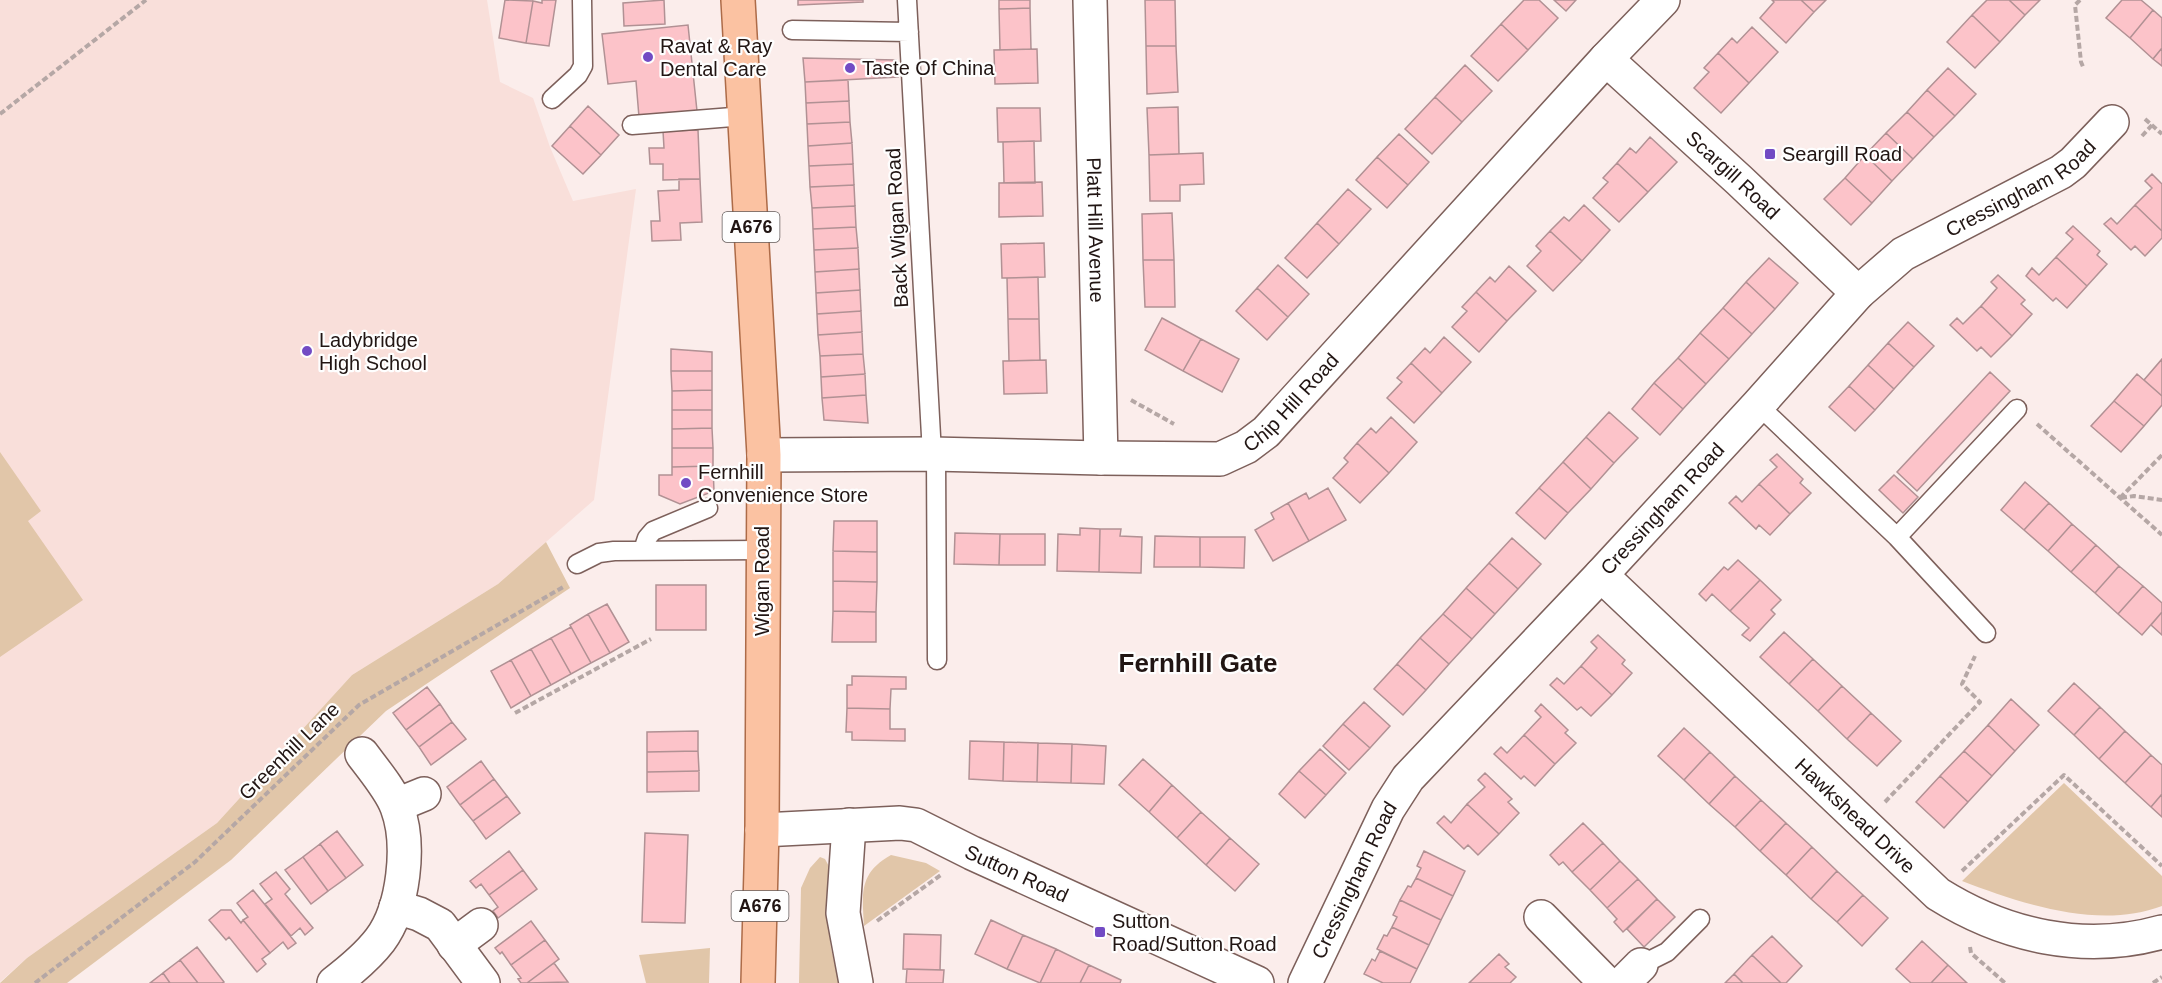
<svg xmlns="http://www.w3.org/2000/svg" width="2162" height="983" font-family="Arial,sans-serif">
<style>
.built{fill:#f9dfda}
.green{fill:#e1c6a9}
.building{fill:#fcc3c9;stroke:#b19194;stroke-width:1.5}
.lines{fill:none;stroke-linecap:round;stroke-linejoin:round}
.lane-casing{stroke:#7d605b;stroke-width:21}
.street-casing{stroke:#7d605b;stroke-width:36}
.primary-casing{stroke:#ad6b48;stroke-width:36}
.path{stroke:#b5a7a5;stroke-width:4;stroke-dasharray:6 3;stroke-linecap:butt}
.lane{stroke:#fff;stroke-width:18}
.street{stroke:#fff;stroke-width:33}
.primary{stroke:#fbc2a2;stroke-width:33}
.poi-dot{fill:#724bc4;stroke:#fefefe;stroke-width:2}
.labels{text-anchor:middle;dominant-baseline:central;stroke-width:4.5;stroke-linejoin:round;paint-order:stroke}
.shield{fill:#fefefe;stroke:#635b5a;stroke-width:1.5}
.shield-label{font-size:18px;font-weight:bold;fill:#211513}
.poi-label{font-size:20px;fill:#211513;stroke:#fefefe;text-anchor:start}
.street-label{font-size:20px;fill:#211513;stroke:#fefefe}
.district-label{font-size:26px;font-weight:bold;fill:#211513;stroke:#fefefe}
</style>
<rect width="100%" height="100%" fill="#fbedeb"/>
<!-- built -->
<path class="built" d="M0 0H487L500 82 533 98 550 147 573 201 636 189 594 500 498 584 352 675 217 823 27 958 0 982Z"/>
<!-- green -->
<path class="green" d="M0 452 41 511 28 521 83 600 0 657Z
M546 542 570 588 386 711 231 860 67 983H0L27 958 217 823 352 675 498 584Z
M2064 783 2162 876V906C2099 930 2022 904 1962 881Z
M891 855 926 863 940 871 864 926C862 893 859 873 891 855Z
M820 857 825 859 832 872 826 904 831 948 839 983H799L801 888 810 868Z
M710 948 709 983H646L639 955Z"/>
<!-- building -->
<path class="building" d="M505 0 533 1 526 43 499 38Z
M542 0H556L549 46 526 43 533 1 542 3Z
M664 0 665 24 624 26 623 3Z
M798 0H863V2L798 5Z
M999 0H1030V8L999 9Z
M1145 0H1175L1176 46H1146Z
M1524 0H1539L1558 18 1528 50 1501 24Z
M1554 0H1576L1566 11Z
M1772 0H1801L1814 12 1786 43 1760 18 1774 2Z
M1801 0H1826L1814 12Z
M1987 0H2009L2025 15 2000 42 1972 15Z
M2009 0H2040L2025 15Z
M2122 0H2141L2153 10 2130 38 2106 18Z
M1030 8 1031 49 1000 50 999 9Z
M2153 10 2162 18V48L2153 59 2130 38Z
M1972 15 2000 42 1975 68 1947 42Z
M1501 24 1528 50 1498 81 1471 56Z
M688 25 697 111 639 117 636 81 608 84 602 34Z
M1752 27 1778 52 1749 83 1718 53 1732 38 1737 43Z
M1146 46H1176L1178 92 1147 94Z
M2162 48V66L2153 59Z
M1037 49 1038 83 995 84 994 50Z
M1718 53 1749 83 1721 113 1694 88 1709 72 1704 68Z
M803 58 896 60 898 77 805 82Z
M1465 65 1492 91 1462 122 1435 97Z
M1948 68 1976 94 1955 116 1927 90Z
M848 80 849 101 806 103 805 82Z
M1927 90 1955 116 1934 137 1907 112Z
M1435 97 1462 122 1432 154 1405 129Z
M849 101 850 122 807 124 806 103Z
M588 106 619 135 601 155 570 126Z
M1178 107 1179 154 1149 155 1147 108Z
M997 108H1040L1041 141 998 142Z
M1907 112 1934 137 1913 159 1886 133Z
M850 122 852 143 808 146 807 124Z
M570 126 601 155 583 174 552 146Z
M698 130 700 179 663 180V164H650L649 148H664L663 131Z
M1886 133 1913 159 1892 181 1865 155Z
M1399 134 1429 162 1408 185 1377 157Z
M1650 137 1677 162 1648 192 1617 163 1630 148 1636 153Z
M1034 141 1035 183H1004L1003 142Z
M852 143 853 164 809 166 808 146Z
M1203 153 1204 184 1180 185V201H1150L1149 155Z
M1865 155 1892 181 1872 203 1845 178Z
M1377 157 1408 185 1387 208 1356 180Z
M1617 163 1648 192 1619 222 1593 198 1608 182 1603 178Z
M853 164 854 185 810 187 809 166Z
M2152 174 2162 184V231L2135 205 2152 188 2145 181Z
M1845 178 1872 203 1851 225 1824 199Z
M679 179H700L702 222 680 223 681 240 652 241 651 221H660L658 191 679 190Z
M1042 182 1043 216 999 217V183Z
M854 185 855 206 812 208 810 187Z
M1348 189 1371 209 1339 244 1317 223Z
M1584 205 1610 230 1582 261 1550 231 1564 217 1569 221Z
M2135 205 2162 231V238L2145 256 2135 246 2131 250 2104 224 2111 218 2117 224Z
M855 206 856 227 813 229 812 208Z
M1172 213 1174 260H1143L1142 214Z
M1317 223 1339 244 1307 278 1285 258Z
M2073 226 2100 251 2097 255 2107 264 2087 286 2056 257 2073 239 2066 233Z
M856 227 858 248 814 250 813 229Z
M1550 231 1582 261 1553 291 1527 266 1541 251 1536 246Z
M1044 243 1045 277 1002 278 1001 244Z
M858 248 859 269 815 272 814 250Z
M2056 257 2087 286 2067 308 2056 298 2053 301 2026 276 2032 268 2039 275Z
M1769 258 1798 283 1775 309 1746 282Z
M1143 260H1174L1175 307H1145Z
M1278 265 1309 294 1288 317 1257 288Z
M1509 266 1536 291 1507 321 1476 292 1490 277 1495 282Z
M859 269 860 290 816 293 815 272Z
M1998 275 2025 300 2021 304 2032 314 2012 336 1981 306 1997 288 1991 282Z
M1038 277 1039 319H1008L1007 278Z
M1746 282 1775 309 1752 334 1723 308Z
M1257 288 1288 317 1267 340 1236 311Z
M860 290 861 311 817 314 816 293Z
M1476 292 1507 321 1479 352 1452 327 1467 311 1462 307Z
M1981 306 2012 336 1991 357 1981 347 1977 351 1950 325 1957 318 1963 324Z
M1723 308 1752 334 1729 359 1700 333Z
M861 311 862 332 818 335 817 314Z
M1162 318 1201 339 1183 371 1145 350Z
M1008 319H1039L1040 360 1009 361Z
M1908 322 1934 346 1914 367 1888 343Z
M862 332 863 354 820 356 818 335Z
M1700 333 1729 359 1706 384 1678 358Z
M1444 337 1471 362 1442 393 1411 363 1425 348 1430 353Z
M1201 339 1239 359 1222 392 1183 371Z
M1888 343 1914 367 1894 389 1868 365Z
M671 349 712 352V371H671Z
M863 354 865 374 821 377 820 356Z
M1678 358 1706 384 1683 409 1654 383Z
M2162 359V396L2144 380Z
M1046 360 1047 393 1004 394 1003 361Z
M1411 363 1442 393 1414 423 1387 398 1402 382 1397 378Z
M1868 365 1894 389 1875 410 1849 386Z
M671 371H712V390L672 391Z
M1990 372 2010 391 1917 491 1897 472Z
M865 374 866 395 822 398 821 377Z
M2137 374 2162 396V405L2144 426 2114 401Z
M1654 383 1683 409 1660 435 1632 409Z
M1849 386 1875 410 1855 431 1829 407Z
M712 390V410H672V391Z
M866 395 868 423 824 420 822 398Z
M2114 401 2144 426 2121 452 2091 426Z
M672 410H712V428L672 429Z
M1609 412 1638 438 1614 463 1586 437Z
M1391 417 1417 442 1389 473 1357 443 1371 428 1376 433Z
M712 428 713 448H672V429Z
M1586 437 1614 463 1591 489 1563 462Z
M1357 443 1389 473 1360 503 1333 478 1348 462 1344 458Z
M672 448H713V466L672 467Z
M1777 454 1803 479 1800 483 1811 493 1790 514 1759 484 1777 467 1770 460Z
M1563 462 1591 489 1568 513 1539 488Z
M713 466 714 491 680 504 659 495V475H672V467Z
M1894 475 1918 497 1903 513 1879 490Z
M2025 482 2049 503 2024 530 2001 510Z
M1759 484 1790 514 1770 535 1759 525 1756 529 1729 503 1736 496 1742 502Z
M1328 488 1346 520 1309 541 1288 503 1306 493 1309 499Z
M1539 488 1568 513 1545 539 1516 513Z
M1288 503 1309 541 1273 561 1255 530 1274 519 1271 513Z
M2049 503 2072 524 2048 551 2024 530Z
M834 521H877V552L833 551Z
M2072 524 2096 545 2071 572 2048 551Z
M1080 528 1100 529 1099 572 1057 571 1058 534 1080 535Z
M1100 529H1121L1120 536 1142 537 1141 573 1099 572Z
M955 533 1000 534 999 565 954 564Z
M1000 534H1045V565H999Z
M1155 536 1200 537V567H1154Z
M1200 537H1245L1244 568 1200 567Z
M1512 538 1541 564 1518 589 1489 563Z
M2096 545 2119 566 2095 593 2071 572Z
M833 551 877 552V582L833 581Z
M1738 560 1760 580 1730 611 1712 594 1706 601 1699 594 1724 567 1728 570Z
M1489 563 1518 589 1495 614 1466 588Z
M2119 566 2143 586 2118 614 2095 593Z
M1760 580 1781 600 1771 610 1775 614 1750 641 1742 635 1749 628 1730 611Z
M833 581 877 582 876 612 833 611Z
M656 585H706V630H656Z
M2143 586 2162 603V612L2142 635 2118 614Z
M1466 588 1495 614 1472 639 1443 614Z
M607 604 629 642 610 653 588 614Z
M833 611 876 612V642H832Z
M2162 612V635L2151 625Z
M588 614 610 653 591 663 570 625Z
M1443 614 1472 639 1449 664 1420 638Z
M571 627 591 663 571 674 551 638Z
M1784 632 1813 659 1789 684 1760 657Z
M1598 635 1625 660 1622 664 1632 673 1612 695 1581 666 1597 648 1591 642Z
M551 638 571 674 551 685 531 649Z
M1420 638 1449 664 1426 690 1397 664Z
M531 649 551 685 531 696 511 660Z
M1813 659 1842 686 1818 711 1789 684Z
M511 660 531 696 511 708 491 671Z
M1397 664 1426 690 1403 715 1374 689Z
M1581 666 1612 695 1591 716 1581 707 1577 710 1550 685 1557 678 1564 684Z
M852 676 906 677V689H891L890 709 847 708V685H852Z
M2074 683 2100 707 2074 735 2048 711Z
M1842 686 1871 713 1847 739 1818 711Z
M427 687 440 704 406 730 393 713Z
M2011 699 2039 725 2015 751 1988 725Z
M1364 702 1390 726 1370 748 1343 724Z
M440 704 452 722 419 747 406 730Z
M1541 704 1568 730 1565 733 1576 743 1555 764 1524 735 1541 717 1535 711Z
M2100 707 2125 731 2099 759 2074 735Z
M847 708 890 709V729H905V741L852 740V732H846Z
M1871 713 1901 741 1877 766 1847 739Z
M452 722 466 739 431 765 419 747Z
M1343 724 1370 748 1349 770 1323 746Z
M1988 725 2015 751 1992 776 1964 751Z
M1684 728 1710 752 1684 780 1658 756Z
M698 731V751L647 752V732Z
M2125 731 2151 755 2125 783 2099 759Z
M1524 735 1555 764 1535 786 1524 776 1521 779 1494 754 1501 747 1507 753Z
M970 741 1004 742 1003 781 969 779Z
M1004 742 1038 743 1037 782 1003 781Z
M1038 743 1072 744 1071 783 1037 782Z
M1072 744 1106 746 1104 784 1071 783Z
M1320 749 1346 773 1326 795 1299 771Z
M698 751 699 771 647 772V752Z
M1964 751 1992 776 1968 802 1940 776Z
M1710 752 1735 776 1709 804 1684 780Z
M2151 755 2162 765V794L2151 807 2125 783Z
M1143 759 1172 785 1149 812 1119 785Z
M481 761 494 779 460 805 447 787Z
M699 771V791L647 792V772Z
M1299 771 1326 795 1305 818 1279 794Z
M1485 773 1512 799 1508 802 1519 813 1499 834 1467 804 1485 787 1478 780Z
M1735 776 1761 800 1735 827 1709 804Z
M1940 776 1968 802 1944 828 1916 802Z
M494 779 507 796 473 821 460 805Z
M1172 785 1201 812 1177 838 1149 812Z
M2162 794V817L2151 807Z
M507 796 520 813 486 839 473 821Z
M1761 800 1786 823 1760 851 1735 827Z
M1467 804 1499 834 1478 855 1468 845 1464 849 1437 823 1444 816 1451 823Z
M1201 812 1230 838 1206 865 1177 838Z
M1583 823 1603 843 1572 872 1563 862 1559 865 1550 855Z
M1786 823 1812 847 1786 875 1760 851Z
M337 831 363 865 346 878 320 844Z
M645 833 688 835 685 923 642 922Z
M1230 838 1259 864 1235 891 1206 865Z
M1603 843 1620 861 1590 890 1572 872Z
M320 844 346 878 328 891 303 857Z
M1812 847 1837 871 1811 899 1786 875Z
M509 851 523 870 489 895 481 884 476 888 470 881Z
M1424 851 1465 871 1453 896 1416 878 1421 868 1417 866Z
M303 857 328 891 311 904 285 870Z
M1620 861 1638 879 1607 908 1590 890Z
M523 870 537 889 498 918 493 911 498 907 489 895Z
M1837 871 1863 895 1837 922 1811 899Z
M276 872 290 889 285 894 313 928 305 935 300 928 291 936 265 904 272 899 260 884Z
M1416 878 1453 896 1441 920 1400 900 1408 886 1411 887Z
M1638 879 1657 899 1623 932 1614 922 1617 919 1607 908Z
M253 890 296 943 288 949 283 942 270 953 243 920 248 917 237 903Z
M1863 895 1888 918 1862 946 1837 922Z
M1657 899 1675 917 1644 947 1627 929Z
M1400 900 1441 920 1429 945 1392 927 1397 917 1393 915Z
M221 910H231L241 923 243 920 270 953 262 959 266 964 257 972 229 937 226 940 209 920Z
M991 920 1023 935 1007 969 975 954Z
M531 921 545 940 511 965 502 952 500 954 495 948Z
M1392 927 1429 945 1417 969 1377 949 1384 935 1387 936Z
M904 934 941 935 940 970 903 969Z
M1023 935 1056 949 1040 983 1007 969Z
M1772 936 1802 966 1786 983H1781L1752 955Z
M545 940 559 959 527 983H521L518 979 521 978 511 965Z
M1922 941 1948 965 1931 983H1911L1896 969Z
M197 947 224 982 222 983H198L180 960Z
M1056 949 1089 965 1080 983H1040Z
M1380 951 1417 969 1410 983H1383L1364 974 1372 959 1375 961Z
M1499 954 1509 964 1505 967 1516 977 1510 983H1469Z
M1752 955 1781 983H1743L1734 974Z
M180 960 198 983H170L163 973Z
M554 963 568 982 527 983Z
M1089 965 1121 980 1120 983H1080Z
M1948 965 1967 983H1931Z
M907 969 944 970 943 983H906Z
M163 973 170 983H150Z
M1734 974 1743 983H1725Z"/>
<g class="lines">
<defs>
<path id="lane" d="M907 0 932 454
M792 30 909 32
M552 99 578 75 583 66 582 0
M632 125 745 116
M1758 405 1897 537 1986 633
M936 454 937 660
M1897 537 2017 409
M643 550 647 538 653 531 708 508
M577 564 599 553 614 551 762 550
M1641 965 1667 952 1700 919"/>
<g id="street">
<path id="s1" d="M1090 0 1101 458"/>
<path id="s2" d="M1606 59 1739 180 1858 293"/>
<path id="s3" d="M764 455 932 454 1101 458 1220 459 1246 447 1266 432 1606 59 1663 0"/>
<path id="s4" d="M1601 575 1938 894C2005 936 2084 954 2162 932"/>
<path d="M397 805 424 794"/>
<path d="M849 825 843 913 856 983"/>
<path id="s5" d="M762 830 900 823 916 825 972 853 1257 983"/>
<path d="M396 907 419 914 440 925 483 983"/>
<path d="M1541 917 1606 983"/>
<path d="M454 945 481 925"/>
<path d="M334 983C351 970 367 957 380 940 404 908 411 844 397 807 391 790 373 769 362 754"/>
<path id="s6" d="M1305 983 1388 809 1408 778 1601 575 1758 405 1858 293 1903 254 2061 172 2073 163 2112 122"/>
<path d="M1623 983 1641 965"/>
</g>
<path id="primary" d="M738 0 764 455 762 830 758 983"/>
</defs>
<!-- lane casing -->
<use href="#lane" class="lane-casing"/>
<!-- street casing -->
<use href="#street" class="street-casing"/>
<!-- primary casing -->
<use href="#primary" class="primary-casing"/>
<!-- path -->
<path class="path" d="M2080 0 2075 5 2081 62 2084 69
M0 114 146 0
M2145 119 2162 134
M2142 136 2152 125
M1131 400 1174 424
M2037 424 2162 535
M2120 498 2162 455
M2121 498 2134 496 2162 500
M515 713 651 639
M1885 802 1980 702 1962 684 1975 656
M1962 871 2064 775 2162 866
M877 921 941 875
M1970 947 1971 953 2005 983
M35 983 195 862 359 705 565 586
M2153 983 2162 977"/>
<!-- lane -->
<use href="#lane" class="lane"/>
<!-- street -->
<use href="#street" class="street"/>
<!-- primary -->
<use href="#primary" class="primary"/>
</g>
<!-- markers -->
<g class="poi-dot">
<circle cx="648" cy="57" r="6"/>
<circle cx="850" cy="68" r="6"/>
<rect x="1764" y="148" width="12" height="12" rx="3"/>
<circle cx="307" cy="351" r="6"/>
<circle cx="686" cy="483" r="6"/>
<rect x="1094" y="926" width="12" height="12" rx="3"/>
</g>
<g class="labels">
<!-- shield labels -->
<g class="shield">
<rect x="722.5" y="212" width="57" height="30" rx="4.5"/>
<rect x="731.5" y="891" width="57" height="30" rx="4.5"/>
</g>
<g class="shield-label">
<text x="751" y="227">A676</text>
<text x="760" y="906">A676</text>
</g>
<!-- poi labels -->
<g class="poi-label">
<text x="660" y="46">Ravat &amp; Ray<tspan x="660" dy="23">Dental Care</tspan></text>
<text x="862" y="68">Taste Of China</text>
<text x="1782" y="154">Seargill Road</text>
<text x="319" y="340">Ladybridge<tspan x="319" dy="23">High School</tspan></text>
<text x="698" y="472">Fernhill<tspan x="698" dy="23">Convenience Store</tspan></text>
<text x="1112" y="921">Sutton<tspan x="1112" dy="23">Road/Sutton Road</tspan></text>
</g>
<!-- street labels -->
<g class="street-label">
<text stroke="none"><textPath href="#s2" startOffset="172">Scargill Road</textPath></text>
<text stroke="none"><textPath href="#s6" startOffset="1086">Cressingham Road</textPath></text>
<text transform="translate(897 228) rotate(-93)">Back Wigan Road</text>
<text stroke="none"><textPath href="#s1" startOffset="230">Platt Hill Avenue</textPath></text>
<text stroke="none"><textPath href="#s3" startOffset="548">Chip Hill Road</textPath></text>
<text stroke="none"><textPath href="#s6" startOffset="600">Cressingham Road</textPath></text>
<text transform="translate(762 581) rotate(-90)">Wigan Road</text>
<text transform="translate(289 751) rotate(-44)">Greenhill Lane</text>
<text stroke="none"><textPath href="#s4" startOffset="350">Hawkshead Drive</textPath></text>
<text stroke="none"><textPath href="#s5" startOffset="266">Sutton Road</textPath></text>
<text stroke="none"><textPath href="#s6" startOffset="114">Cressingham Road</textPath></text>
</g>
<!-- district labels -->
<g class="district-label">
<text x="1198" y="663">Fernhill Gate</text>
</g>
</g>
</svg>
